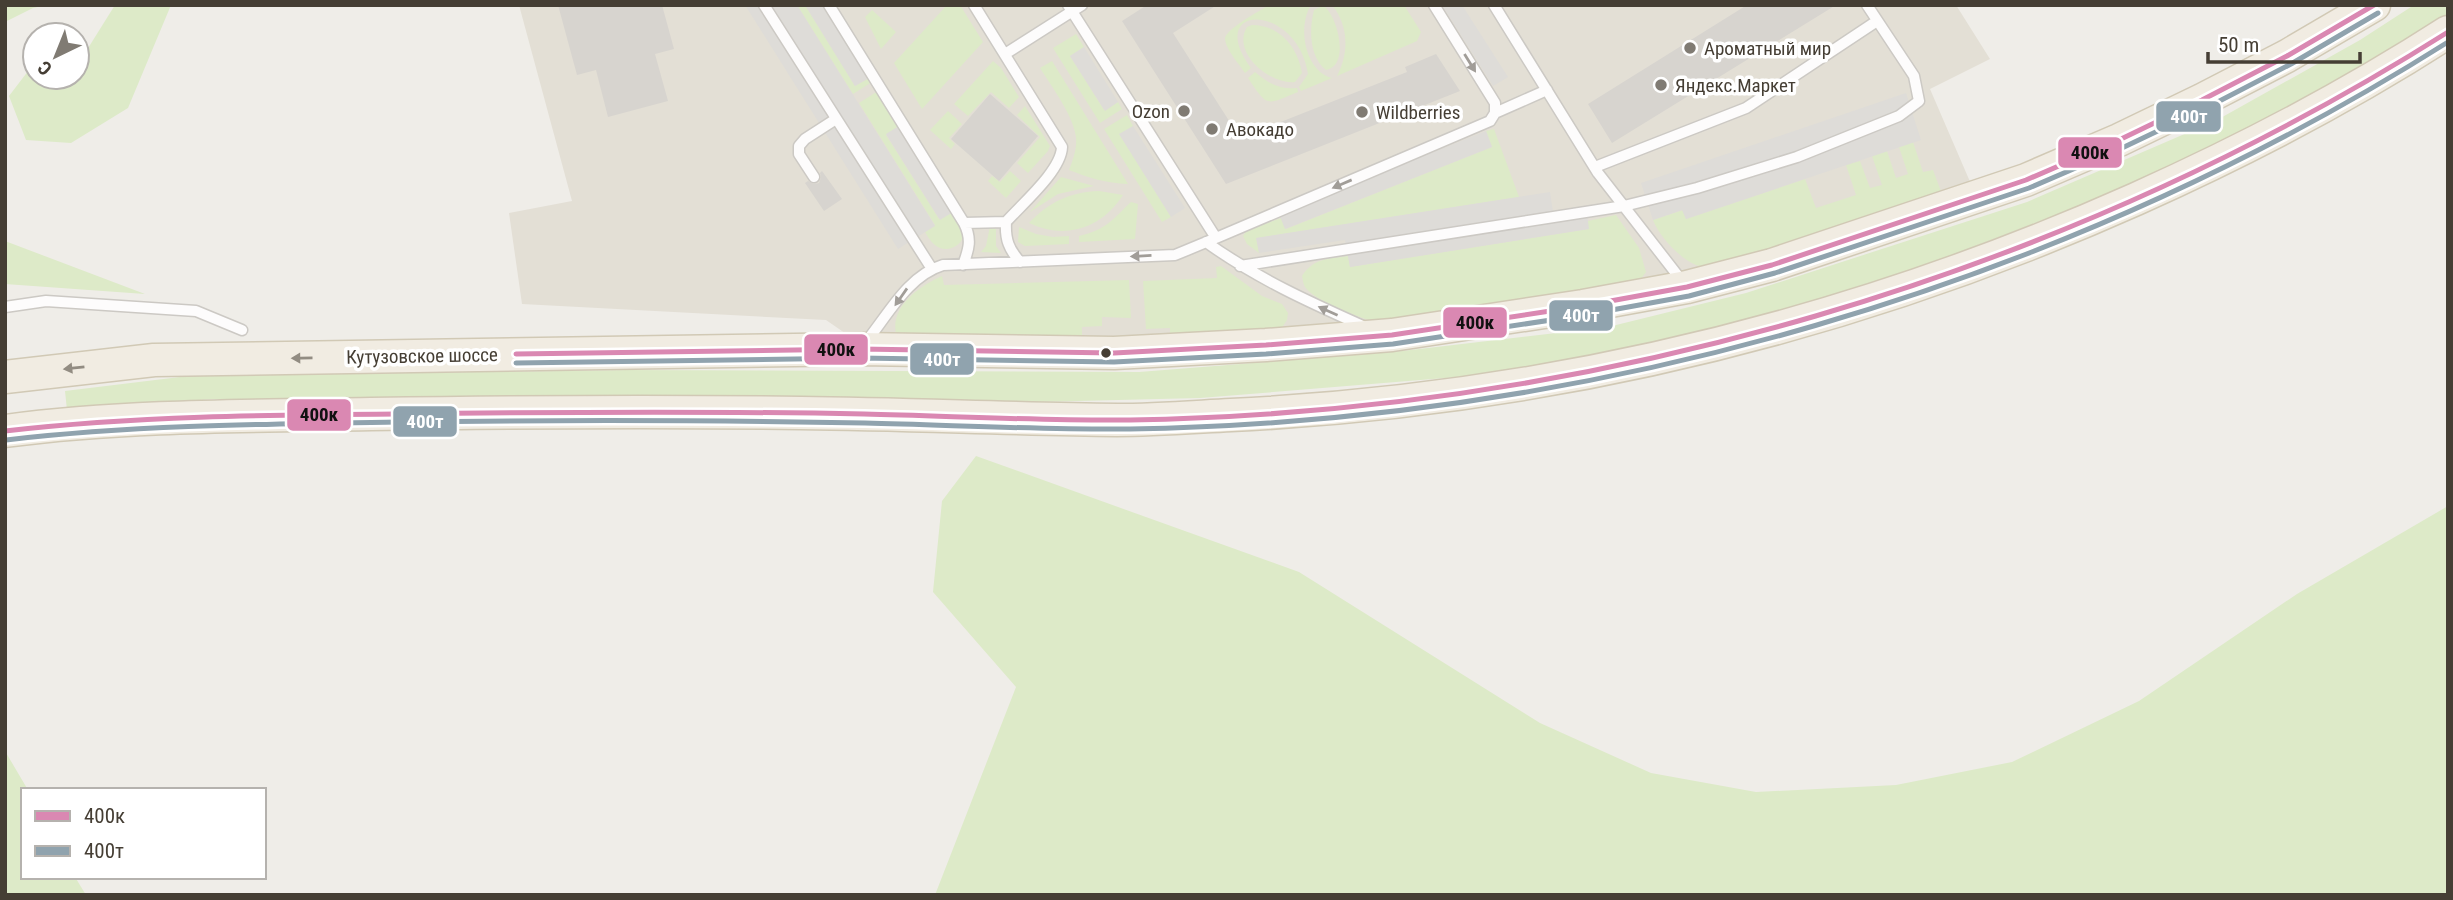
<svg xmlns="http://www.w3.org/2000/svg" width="2453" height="900" font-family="'Roboto Condensed',sans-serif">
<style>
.residential{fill:#e3dfd5}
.green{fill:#ddeac8}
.parking{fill:#dedcd8}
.building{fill:#d7d4cf}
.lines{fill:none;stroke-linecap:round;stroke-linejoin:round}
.lane-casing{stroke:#ccc9c4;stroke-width:13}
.primary-casing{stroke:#d1c9b5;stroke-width:35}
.lane{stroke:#fdfcfc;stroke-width:10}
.primary{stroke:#f1ece2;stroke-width:32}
.bus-1-casing{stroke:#fff;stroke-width:10}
.bus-2-casing{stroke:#fff;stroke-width:10}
.bus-1{stroke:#da88b2;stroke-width:5}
.bus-2{stroke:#90a3ae;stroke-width:5}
.oneway{fill:#a19d98}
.oneway2{fill:#928c82}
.poi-dot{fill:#807b73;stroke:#fff;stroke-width:2.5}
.bus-dot{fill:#453e34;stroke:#fff;stroke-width:2.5}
.labels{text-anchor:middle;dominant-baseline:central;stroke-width:7;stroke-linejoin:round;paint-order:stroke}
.poi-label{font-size:19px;fill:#453e34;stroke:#fff;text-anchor:start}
.street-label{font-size:19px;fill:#453e34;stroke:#fff}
.line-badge{stroke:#fff;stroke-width:2.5}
.badge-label{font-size:19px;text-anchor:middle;font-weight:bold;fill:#fff}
.pale-badge-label{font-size:19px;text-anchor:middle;font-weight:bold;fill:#111}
</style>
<rect width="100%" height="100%" fill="#efede8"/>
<!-- residential -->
<path class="residential" d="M519 5H1956L1990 59 1930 89 1971 184 1685 277 1452 319 1189 341 855 340 826 320 522 304 509 213 572 201Z"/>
<!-- green -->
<path class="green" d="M5 5H47L33 8 5 22Z
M115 5H171L128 108 71 143 26 140 9 96 35 62V77H77V55L85 53Z
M797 5H805L855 86 869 78 872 82 853 94Z
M947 5H960L983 42 922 109 894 63Z
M1269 5H1311C1297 27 1305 71 1332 78L1301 91 1299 87 1308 74C1297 2 1203 3 1251 68L1245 73C1240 65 1226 50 1225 39 1225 29 1260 11 1269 5Z
M1332 5H1404L1421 32 1417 41 1337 76C1349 53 1349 26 1332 5Z
M2414 5H2448V15L2262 123 2113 193 1833 301 1654 350 1482 375 1200 398 961 404 214 399 67 410 65 391 188 376 627 370 1139 372 1402 351 1608 327 1746 293 2027 202 2217 120 2360 40Z
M1320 7H1325C1338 18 1350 66 1326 70 1309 57 1309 29 1314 10Z
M872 10 896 32 881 49 865 17Z
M1252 25C1280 25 1298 48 1302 73L1295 82C1271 85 1231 53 1247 27Z
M1076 34 1084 47 1070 56 1104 110 1118 102 1122 109 1100 123 1053 48Z
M993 61 1001 68 1019 97 1009 108 991 92 968 116 954 104Z
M1052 61 1128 184C1106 183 1089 178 1069 170 1073 160 1077 149 1076 137 1073 115 1052 87 1040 68Z
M1255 72C1268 83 1279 90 1297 88L1298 92C1266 105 1268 108 1248 78Z
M878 91 899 126 886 135 939 219 953 212C957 217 963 224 964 231 965 243 951 252 940 248 933 245 929 239 925 232L935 225 859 103Z
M1025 106 1050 146 1048 151 1028 173 1017 163 1040 137 1017 115Z
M948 111 962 124 949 138 955 144 951 149 930 130Z
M1127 115 1133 126 1120 135 1171 217 1162 222 1104 129Z
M1494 129 1519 197 1257 238 1259 253 1247 244 1243 236 1247 230 1281 218 1286 229 1492 147 1486 131Z
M1913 142 1923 172 1933 170 1942 194 1863 224 1712 267C1707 266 1700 267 1696 265 1679 258 1659 236 1653 220L1683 210 1686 219 1805 179 1816 208 1856 195 1846 165 1860 161 1870 188 1882 185 1872 156 1887 151 1896 178 1908 174 1899 147Z
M1010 171 1021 181 1006 198 988 181 992 176 1000 182Z
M1061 177 1094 186 1058 194 1030 212Z
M1099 191 1123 195C1101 229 1065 240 1029 223 1049 202 1070 192 1099 191Z
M1131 202 1138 204 1135 239 1079 242V236C1106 230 1113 219 1131 202Z
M1616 215 1639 248 1646 272 1637 284 1387 325C1368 321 1316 303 1305 287 1303 284 1303 280 1302 276 1314 258 1327 259 1348 256L1350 267 1588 229V221Z
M990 226 996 229V246L1001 253 981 252 986 246Z
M1019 227 1036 234 1053 237 1069 236V244L1025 246 1018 242Z
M5 241 145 294 5 284Z
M1221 266 1262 296 1282 304 1288 313 1287 320 1279 332 1170 335V328L1146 329 1143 281 1217 278 1216 267Z
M942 276 944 285 1129 280 1131 318 1102 317V326L1082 327V340L896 334C890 306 920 286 942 276Z
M976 456 1299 572 1540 723 1651 773 1756 792 1896 785 2012 762 2139 701 2297 594 2448 506V895H935L1016 687 933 592 942 501Z
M5 751 28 790H23V877H75L86 895H5Z"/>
<!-- parking -->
<path class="parking" d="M745 5H797L935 226 898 249Z
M805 5H823L869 78 855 86Z
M1442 5H1462L1508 77 1493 86Z
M1084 47 1118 102 1105 111 1070 56Z
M1906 93 1921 140 1686 219 1682 210 1653 220 1641 183Z
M899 126 953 212 940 220 886 134Z
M1133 126 1185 208 1171 217 1119 134Z
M1486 131 1492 147 1285 229 1279 214Z
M1550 192 1554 219 1587 214 1589 229 1350 267 1345 240 1259 253 1256 238Z"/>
<!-- building -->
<path class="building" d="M558 5H662L674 49 655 54 668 101 608 117 596 70 577 75Z
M1147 5H1217L1173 33 1240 138 1407 72 1405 67 1436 54 1460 91 1226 184 1122 21Z
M1747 5H1836L1612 143 1588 104Z
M990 94 1038 136 999 181 951 139Z
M822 171 842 199 824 211 805 183 808 181 814 184 819 183 821 177 820 173Z"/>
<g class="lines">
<defs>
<path id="lane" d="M764 5 932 269
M829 5 964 223 1006 222C1022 204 1061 171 1062 147L974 5
M1494 5 1598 173 1682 281
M1005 54 1082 5
M1495 113 1547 90
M1595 167 1746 108 1877 21
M814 177 799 154V146L805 139 836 119
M1006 222C1005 240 1009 249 1020 262
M1216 238 1490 121 1495 113V103L1434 5
M1206 242C1258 279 1307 301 1365 327
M963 265C969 249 972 239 964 223
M1240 266 1624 206 1697 188 1797 157 1899 116 1919 101 1914 76 1867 5
M5 307 46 301 196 311 242 330
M865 343C887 317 907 276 943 265L1175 255 1216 238 1068 5"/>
<path id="primary" d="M5 377 154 360 860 349 1114 353 1266 345 1392 335 1583 306 1687 287 1772 265 2026 180 2119 140 2202 100 2287 56 2374 5
M5 431C126 415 249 416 371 414 515 412 658 411 801 413 907 414 1012 419 1117 420 1155 420 1193 417 1231 415 1545 400 1849 327 2136 199 2243 151 2349 96 2448 32"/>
</defs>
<!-- lane casing -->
<use href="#lane" class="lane-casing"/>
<!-- primary casing -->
<use href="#primary" class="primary-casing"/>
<!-- lane -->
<use href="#lane" class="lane"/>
<!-- primary -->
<use href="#primary" class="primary"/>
<defs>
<path id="bus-1" d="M516 354 860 349 1114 353 1266 345 1392 335 1583 306 1687 287 1772 265 2026 180 2119 140 2202 100 2287 56 2374 5
M5 431C135 416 266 415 397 414 553 412 709 411 864 414 953 416 1041 421 1130 420 1594 412 2055 280 2448 32"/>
<path id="bus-2" d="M516 363 860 358 1114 362 1266 354 1393 344 1584 315 1689 296 1775 273 2029 188 2122 148 2206 108 2291 64 2378 13
M6 440C136 425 266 424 397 422 553 420 709 420 865 423 953 425 1042 430 1130 429 1593 421 2055 290 2448 42"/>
</defs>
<!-- bus-1 casing -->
<use href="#bus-1" class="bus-1-casing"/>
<!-- bus-2 casing -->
<use href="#bus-2" class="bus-2-casing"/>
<!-- bus-1 -->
<use href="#bus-1" class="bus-1"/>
<!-- bus-2 -->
<use href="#bus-2" class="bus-2"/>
</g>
<!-- one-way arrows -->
<defs><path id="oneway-solid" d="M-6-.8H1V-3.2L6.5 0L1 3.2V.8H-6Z" transform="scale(1.75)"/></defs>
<g class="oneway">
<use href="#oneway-solid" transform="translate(1470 63) rotate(58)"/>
<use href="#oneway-solid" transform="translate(1342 184) rotate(157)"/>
<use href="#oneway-solid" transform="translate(1141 256) rotate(177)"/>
<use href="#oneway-solid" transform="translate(901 297) rotate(125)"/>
<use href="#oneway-solid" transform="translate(1328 311) rotate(-156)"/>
</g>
<g class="oneway2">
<use href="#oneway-solid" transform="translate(302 358) rotate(179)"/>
<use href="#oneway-solid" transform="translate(74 368) rotate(174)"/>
</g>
<!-- markers -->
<g class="poi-dot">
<circle cx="1690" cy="48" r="7"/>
<circle cx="1661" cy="85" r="7"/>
<circle cx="1184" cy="111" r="7"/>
<circle cx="1362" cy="112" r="7"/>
<circle cx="1212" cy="129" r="7"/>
</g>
<circle class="bus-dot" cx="1106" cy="353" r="6"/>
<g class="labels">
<!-- poi labels -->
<g class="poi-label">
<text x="1704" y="48">Ароматный мир</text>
<text x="1675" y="85">Яндекс.Маркет</text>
<text x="1170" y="111" text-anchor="end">Ozon</text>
<text x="1376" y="112">Wildberries</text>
<text x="1226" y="129">Авокадо</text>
</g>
<!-- street labels -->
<g class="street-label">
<text transform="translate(422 356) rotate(-1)">Кутузовское шоссе</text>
</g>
</g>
<g class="line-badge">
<rect x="2155" y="100" width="67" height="33" rx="7" fill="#90a3ae"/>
<rect x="2057" y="136" width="66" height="33" rx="7" fill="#da88b2"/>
<rect x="1548" y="299" width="66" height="33" rx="7" fill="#90a3ae"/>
<rect x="1442" y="306" width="66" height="33" rx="7" fill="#da88b2"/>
<rect x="803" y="333" width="66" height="33" rx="7" fill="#da88b2"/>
<rect x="909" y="342" width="66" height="34" rx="7" fill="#90a3ae"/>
<rect x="286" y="398" width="66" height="34" rx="7" fill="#da88b2"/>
<rect x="392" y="405" width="66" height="33" rx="7" fill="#90a3ae"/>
</g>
<g class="badge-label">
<text x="2189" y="123">400т</text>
<text x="1581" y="322">400т</text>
<text x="942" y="366">400т</text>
<text x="425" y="428">400т</text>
</g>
<g class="pale-badge-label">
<text x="2090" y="159">400к</text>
<text x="1475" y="329">400к</text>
<text x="836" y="356">400к</text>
<text x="319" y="421">400к</text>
</g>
<!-- border -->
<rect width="2453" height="900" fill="none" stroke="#453e34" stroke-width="14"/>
<!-- legend -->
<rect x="21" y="788" width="245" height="91" fill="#ffffff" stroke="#b5b2ae" stroke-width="2"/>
<rect x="35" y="811" width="35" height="10" fill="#da88b2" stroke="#b5b2ae" stroke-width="2"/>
<text x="84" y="823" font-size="21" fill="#453e34">400к</text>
<rect x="35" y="846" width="35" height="10" fill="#90a3ae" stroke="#b5b2ae" stroke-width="2"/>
<text x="84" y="858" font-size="21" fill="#453e34">400т</text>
<!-- north arrow -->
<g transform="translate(56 56) rotate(223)"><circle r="33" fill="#ffffff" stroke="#b5b2ae" stroke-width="2"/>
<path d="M0-5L12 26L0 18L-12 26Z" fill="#807b73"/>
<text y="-10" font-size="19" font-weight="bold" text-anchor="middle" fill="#453e34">С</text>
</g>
<!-- scale -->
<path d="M2208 52v10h152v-10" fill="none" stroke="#453e34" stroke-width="3.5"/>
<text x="2218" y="52" font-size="21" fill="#453e34" stroke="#ffffff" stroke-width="5" paint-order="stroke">50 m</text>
</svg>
